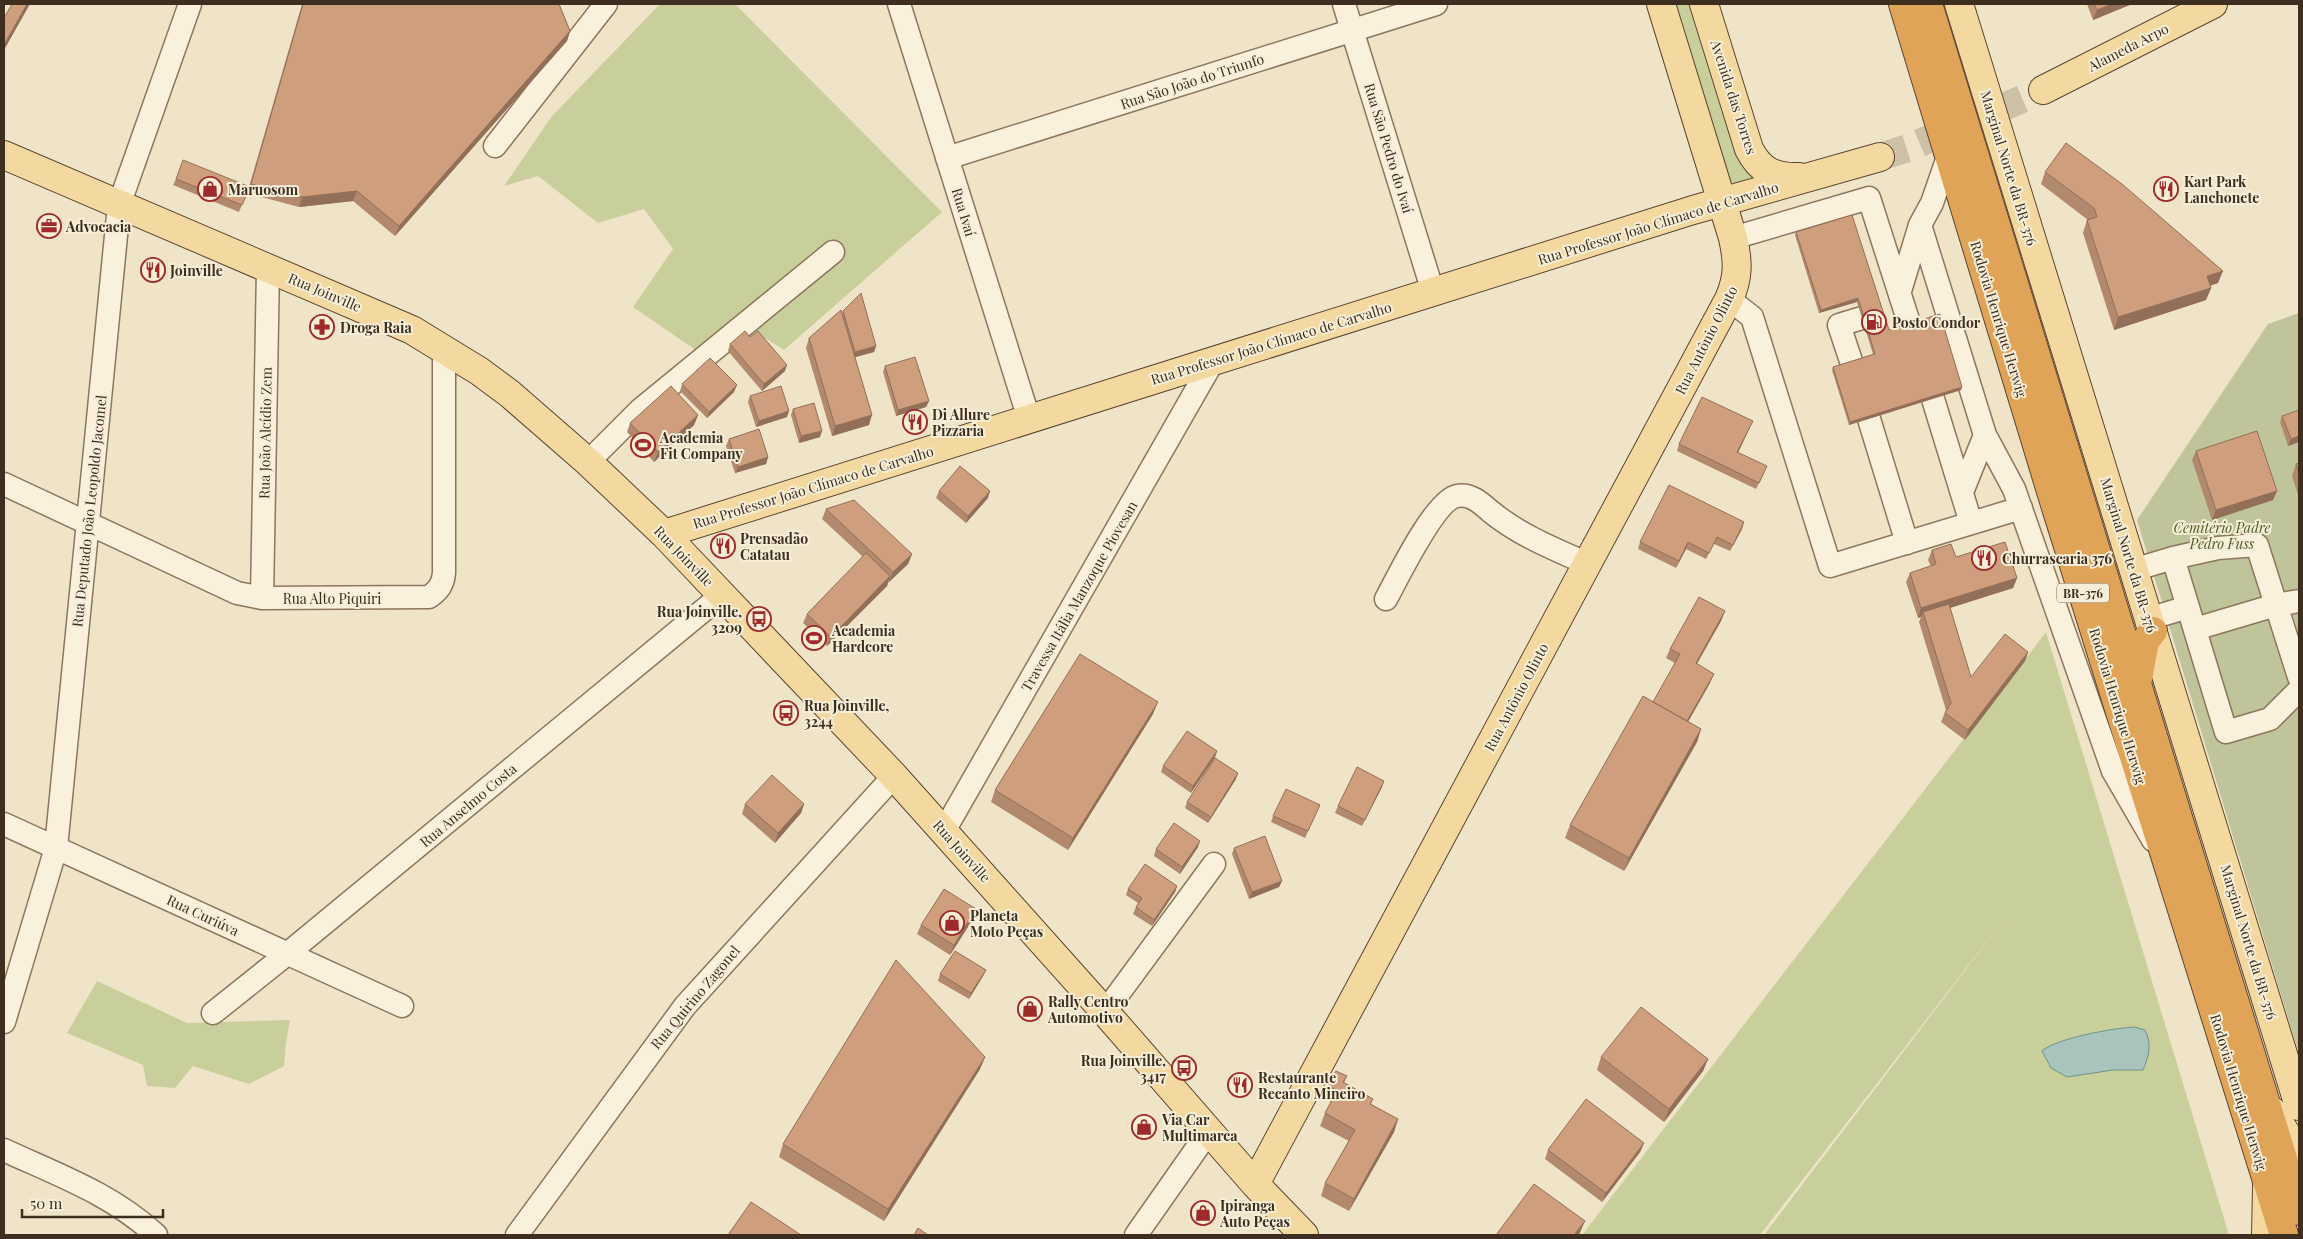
<svg xmlns="http://www.w3.org/2000/svg" width="2303" height="1239" font-family="'Playfair Display',serif">
<style>
.green{fill:#c9cf9b}
.cemetery{fill:#bfc49a}
.water{fill:#a9c4bc;stroke:#6f938a}
.lines{fill:none;stroke-linecap:round;stroke-linejoin:round}
.major-tunnel{stroke:#ccc0a6;stroke-width:28;stroke-dasharray:28 14;stroke-linecap:butt}
.minor-casing{stroke:#8d765c;stroke-width:25}
.major-casing{stroke:#5b4430;stroke-width:30}
.highway-casing{stroke:#5b4430;stroke-width:30}
.minor{stroke:#faf1dc;stroke-width:22}
.major{stroke:#f3d9a0;stroke-width:28}
.highway{stroke:#e0a458;stroke-width:28}
.wall{fill:#b2896c}
.shaded-wall{fill:#916f58}
.building{fill:#cf9f7d;stroke:#916f58}
.labels{text-anchor:middle;dominant-baseline:central;stroke-width:4;stroke-linejoin:round;paint-order:stroke}
.shield{fill:#f7eed8;stroke:#756857;stroke-width:1}
.shield-label{font-size:12px;font-weight:bold;fill:#3d2e20}
.street-label{font-size:14px;fill:#3d2e20;stroke:#f7eed8}
.poi-label{font-size:14px;font-weight:bold;fill:#3d2e20;stroke:#f7eed8;text-anchor:start}
.park-label{font-size:14px;font-style:italic;fill:#4d5a26;stroke:#f7eed8}
</style>
<rect width="100%" height="100%" fill="#f0e4c8"/>
<!-- green -->
<path class="green" d="M660 4H735L942 212 784 350 741 323 703 355 633 307 673 249 644 209 598 223 538 176 504 186 552 116Z
M1670 4H1692L1766 184 1737 185 1730 181Z
M2046 632 2229 1235H1764L2011 910 1760 1235H1582Z
M97 981 187 1023 290 1020 286 1043 284 1066 249 1084 193 1066 175 1088 147 1086 143 1065 67 1033Z"/>
<!-- cemetery -->
<path class="cemetery" d="M2299 313V1054L2137 520 2268 324Z"/>
<!-- water -->
<path class="water" d="M2135 1027 2145 1030C2152 1044 2149 1056 2143 1070H2113L2067 1077 2051 1068 2042 1051C2057 1038 2114 1028 2135 1027Z"/>
<g class="lines">
<!-- major-tunnel -->
<path class="major-tunnel" d="M1880 157 1908 148 2043 90"/>
<defs>
<path id="minor" d="M899 4 1029 419
M1344 4 1433 292
M495 146 606 4
M947 158 1436 4
M1920 225 1985 435 2014 489 2113 771 2153 840
M1733 238 1869 198 1910 326
M1900 291 1920 225 1932 203 1949 154
M1729 299 1752 317 1830 566 2021 508
M1852 364 1839 325 1862 318
M1933 399 1971 523
M1869 419 1907 543
M588 462 640 410 833 252
M4 484 237 593 262 598 429 597C439 590 443 584 444 573V348
M1962 492 1985 435
M2133 570 2173 558
M262 598 268 268
M1386 599C1398 577 1435 500 1457 496 1470 493 1481 503 1490 511 1519 535 1554 549 1588 564
M2148 619 2188 607
M2195 629 2276 605 2299 601
M2299 677 2257 545 2218 548 2173 558 2226 732 2270 719 2299 690
M4 824 402 1006
M944 831 1213 361
M1105 1012 1214 864
M213 1013 287 954 722 595
M4 1022 56 848 119 205 190 4
M4 1150C58 1175 112 1194 156 1235
M517 1235 685 1006 894 776
M1136 1235 1209 1131"/>
<path id="major" d="M1704 4 1749 149C1760 171 1775 178 1799 177
M1959 4 2299 1106
M2043 90 2213 4
M4 155 412 330 479 371 510 394 588 462 664 534 894 776 1105 1012 1255 1184 1304 1235
M664 534 1693 210 1880 157
M2272 1111 2299 1154
M1255 1184 1729 299C1739 277 1738 261 1733 238L1661 4
M2266 1235 2267 1187"/>
<path id="highway" d="M1903 4 2053 498 2284 1235
M1928 4 2299 1211
M2138 679 2145 641 2153 631"/>
</defs>
<!-- minor casing -->
<use href="#minor" class="minor-casing"/>
<!-- major casing -->
<use href="#major" class="major-casing"/>
<!-- highway casing -->
<use href="#highway" class="highway-casing"/>
<!-- minor -->
<use href="#minor" class="minor"/>
<!-- major -->
<use href="#major" class="major"/>
<!-- highway -->
<use href="#highway" class="highway"/>
</g>
<!-- wall -->
<path class="wall" d="M302 4H559L570 31 567 41 395 236 353 201 299 207 247 193 239 212 173 185 176 179 249 187Z
M2087 4H2132L2093 20Z
M2045 172 2218 283 2210 286 2211 288 2206 300 2114 330 2083 233 2087 220H2088L2041 184Z
M1796 232 1889 330 1961 390 1849 425 1832 370 1833 367 1873 354 1857 302 1819 313 1795 235Z
M843 311 876 346 874 352 855 357 869 425 832 436 806 348 809 338 842 314Z
M750 337 785 371 762 391 728 351 730 344Z
M885 366 929 401 926 407 896 416 883 372Z
M682 384 734 392 707 418 680 391Z
M750 396 787 417 756 427 748 402Z
M793 409 820 437 799 443 791 415Z
M698 415 694 425 654 462 627 432 630 423Z
M2282 416 2299 442 2288 446 2280 422Z
M1750 427 1738 453 1764 473 1756 489 1677 451 1679 444Z
M729 439 768 457 766 464 735 473 726 446Z
M2196 451 2277 491 2273 500 2212 520 2192 460Z
M2299 463V498L2292 476 2296 464Z
M939 491 988 498 966 523 936 498Z
M826 509 912 554 908 564 889 582V581L887 586 827 646 803 623 807 614 863 557 822 519Z
M1742 529 1730 551 1714 544 1706 559 1686 549 1676 568 1638 549 1640 542Z
M1932 550 1956 557 2017 578 2013 588 1950 608 1971 677 2028 652 2025 661 1965 740 1941 722 1946 710 1919 622 1921 617 1918 618 1906 582 1910 573 1931 566 1928 560Z
M1725 611 1721 621 1697 664 1710 683 1688 722 1701 729 1697 742 1624 871 1565 838 1570 825 1653 702 1675 663 1666 658 1670 649Z
M1153 714 1068 850 991 802 995 790Z
M1217 751 1215 757 1191 793 1161 772 1163 766Z
M1236 779 1208 823 1185 808 1187 802Z
M1382 787 1362 826 1335 813 1338 806Z
M745 804H804L801 813 775 843 742 814Z
M1320 805 1305 838 1271 822 1273 816Z
M1198 847 1180 874 1154 856 1156 849Z
M1234 848 1282 881 1279 887 1249 899 1232 854Z
M1177 886 1175 892 1152 926 1133 914 1136 907 1138 903 1126 895 1128 889Z
M973 919 950 955 917 934 921 925Z
M986 970 983 976 969 999 938 981 940 974Z
M985 1057 980 1069 884 1221 779 1157 783 1144Z
M1601 1057 1708 1059 1703 1071 1664 1122 1597 1070Z
M1347 1076 1344 1083 1373 1099 1371 1104 1398 1119 1394 1132 1349 1211 1321 1196 1325 1183 1349 1141 1320 1126 1325 1113 1331 1102 1323 1098 1328 1085Z
M1644 1143 1640 1152 1602 1202 1545 1159 1548 1150Z"/>
<!-- shaded-wall -->
<path class="shaded-wall" d="M27 4H30L4 50V45Z
M2112 4H2132L2093 20 2097 10Z
M570 31 567 41 395 236 399 226Z
M357 191 353 201 299 207 302 197Z
M2223 271 2218 283 2202 288 2207 276Z
M2211 288 2206 300 2114 330 2118 317Z
M1858 298 1857 302 1819 313 1821 310Z
M876 346 874 352 852 358 855 352Z
M787 365 785 371 762 391 764 384Z
M737 385 734 392 707 418 709 412Z
M1962 387 1961 390 1849 425 1850 422Z
M929 401 926 407 896 416 898 410Z
M789 411 787 417 756 427 759 421Z
M698 415 694 425 654 462 658 452Z
M872 415 869 425 832 436 835 426Z
M1753 421 1750 427 1735 459 1737 452Z
M822 431 820 437 799 443 801 436Z
M2299 436V442L2288 446 2291 439Z
M768 457 766 464 735 473 738 467Z
M990 491 988 498 966 523 968 516Z
M2277 491 2273 500 2212 520 2216 510Z
M1744 522 1742 529 1730 551 1733 545Z
M1688 542 1686 549 1676 568 1679 561Z
M912 554 908 564 889 582 893 572Z
M890 576 887 586 827 646 831 637Z
M2017 578 2013 588 1924 616 1923 612 1921 617 1918 618 1921 608Z
M1725 611 1721 621 1692 672 1696 663Z
M2028 652 2025 661 1965 740 1968 730Z
M1714 674 1710 683 1681 734 1685 724Z
M1158 702 1153 714 1068 850 1073 838Z
M1701 729 1697 742 1624 871 1629 858Z
M1217 751 1215 757 1191 793 1193 786Z
M1238 773 1236 779 1208 823 1211 817Z
M1384 781 1382 787 1362 826 1365 820Z
M804 804 801 813 775 843 778 833Z
M1200 841 1198 847 1180 874 1182 867Z
M1282 881 1279 887 1249 899 1252 892Z
M1177 886 1175 892 1152 926 1154 920Z
M976 909 973 919 950 955 954 945Z
M986 970 983 976 969 999 971 993Z
M985 1057 980 1069 884 1221 888 1209Z
M1708 1059 1703 1071 1664 1122 1669 1109Z
M1398 1119 1394 1132 1349 1211 1354 1199Z
M1644 1143 1640 1152 1602 1202 1606 1193Z
M1585 1221 1579 1235H1574Z"/>
<!-- building -->
<path class="building" d="M12 4H27L4 45V18Z
M303 4H559L570 31 399 226 357 191 302 197 251 184Z
M2094 4H2112L2097 10Z
M2066 143 2122 184 2223 271 2207 276 2211 288 2118 317 2087 220 2097 217 2094 208 2045 172Z
M183 160 250 187 242 205 176 179Z
M1852 215 1889 330 1940 314 1962 387 1850 422 1833 367 1875 354 1858 298 1821 310 1796 232Z
M861 293 876 346 855 352 843 311Z
M841 310 872 415 835 426 809 338Z
M745 331 750 337 758 331 787 365 764 384 730 344Z
M915 357 929 401 898 410 885 366Z
M710 358 737 385 709 412 682 384Z
M671 386 698 415 658 452 630 423Z
M781 386 789 411 759 421 750 396Z
M1702 397 1753 421 1737 452 1767 466 1759 483 1679 444Z
M814 403 822 431 801 436 793 409Z
M2299 410V436L2291 439 2282 416Z
M759 429 768 457 738 467 729 439Z
M2257 431 2277 491 2216 510 2196 451Z
M2299 463V472L2296 464Z
M960 466 990 491 968 516 939 491Z
M1669 485 1744 522 1733 545 1717 537 1709 553 1688 542 1679 561 1640 542Z
M854 500 912 554 893 572 826 509Z
M2005 542 2017 578 1921 608 1910 573 1936 564 1932 550 1951 544 1956 557Z
M866 553 890 576 831 637 807 614Z
M1699 597 1725 611 1696 663 1714 674 1687 721 1653 702 1680 654 1670 649Z
M1949 604 1971 677 2005 634 2028 652 1968 730 1945 713 1951 703 1923 612Z
M1080 654 1158 702 1073 838 995 790Z
M1643 696 1701 729 1629 858 1570 825Z
M1187 731 1217 751 1193 786 1163 766Z
M1215 758 1238 773 1211 817 1187 802Z
M1357 767 1384 781 1365 820 1338 806Z
M772 775 804 804 778 833 745 804Z
M1286 789 1320 805 1308 831 1273 816Z
M1174 823 1200 841 1182 867 1156 849Z
M1265 836 1282 881 1252 892 1234 848Z
M1145 864 1177 886 1154 920 1136 907 1142 898 1128 889Z
M944 889 976 909 954 945 921 925Z
M955 951 986 970 971 993 940 974Z
M896 960 985 1057 888 1209 783 1144Z
M1641 1007 1708 1059 1669 1109 1601 1057Z
M1336 1071 1347 1076 1343 1082 1373 1099 1370 1104 1398 1119 1354 1199 1325 1183 1355 1130 1325 1113 1337 1091 1328 1085Z
M1586 1099 1644 1143 1606 1193 1548 1150Z
M1534 1184 1585 1221 1574 1235H1496Z
M751 1202 801 1235H728Z
M918 1228 928 1235H914Z"/>
<!-- icons -->
<defs>
<symbol id="shop-ring" viewBox="-11 -11 22 22"><circle r="9.5" fill="#f7eed8" stroke="#9e2a2b" stroke-width="1.5"/><path d="M-5-2.5h2.3a2.7 3.5 0 0 1 5.4 0H5L5.5 6h-11ZM-1.5-2.5h3a1.5 2.3 0 0 0-3 0Z" fill="#9e2a2b"/></symbol>
<symbol id="restaurant-ring" viewBox="-11 -11 22 22"><circle r="9.5" fill="#f7eed8" stroke="#9e2a2b" stroke-width="1.5"/><path d="M-5-6h1v4h1v-4h1v4h1v-4h1v5L-1.5 .5V6h-2V.5L-5-1ZM5-6V6H3V1.5H1.5Q1.5-4 5-6Z" fill="#9e2a2b"/></symbol>
<symbol id="office-ring" viewBox="-11 -11 22 22"><circle r="9.5" fill="#f7eed8" stroke="#9e2a2b" stroke-width="1.5"/><path d="M-6-3h4V-5.5h4V-3h4V5H-6ZM-1-4.5V-3h2v-1.5ZM-6 0V1H6V0Z" fill="#9e2a2b"/></symbol>
<symbol id="fuel-ring" viewBox="-11 -11 22 22"><circle r="9.5" fill="#f7eed8" stroke="#9e2a2b" stroke-width="1.5"/><path d="M-5.5-6h7V0h2V4h1.3V-2.5L3-4.5l.8-.8L6-3V5H2.5V1h-1V6h-7ZM-4.2-4.7v3.2H.2V-4.7Z" fill="#9e2a2b"/></symbol>
<symbol id="pharmacy-ring" viewBox="-11 -11 22 22"><circle r="9.5" fill="#f7eed8" stroke="#9e2a2b" stroke-width="1.5"/><path d="M-2-6h4v4h4v4h-4v4h-4v-4h-4v-4h4Z" fill="#9e2a2b"/></symbol>
<symbol id="stadium-ring" viewBox="-11 -11 22 22"><circle r="9.5" fill="#f7eed8" stroke="#9e2a2b" stroke-width="1.5"/><path d="M0-5a6.5 5 0 1 0 0 10a6.5 5 0 1 0 0-10ZM-3.5-1.8h7v3.6h-7Z" fill="#9e2a2b"/></symbol>
<symbol id="bus-ring" viewBox="-11 -11 22 22"><circle r="9.5" fill="#f7eed8" stroke="#9e2a2b" stroke-width="1.5"/><path d="M-5-6H5V4H4V6H2V4H-2V6H-4V4H-5ZM-3.5-4V0h7V-4ZM-3.5 1.2v1.5H-2V1.2ZM2 1.2v1.5H3.5V1.2Z" fill="#9e2a2b"/></symbol>
</defs>
<g fill-rule="evenodd">
<use href="#shop-ring" x="196" y="175" width="28" height="28"/>
<use href="#restaurant-ring" x="2152" y="175" width="28" height="28"/>
<use href="#office-ring" x="35" y="212" width="28" height="28"/>
<use href="#restaurant-ring" x="139" y="256" width="28" height="28"/>
<use href="#fuel-ring" x="1860" y="308" width="28" height="28"/>
<use href="#pharmacy-ring" x="308" y="313" width="28" height="28"/>
<use href="#restaurant-ring" x="901" y="408" width="28" height="28"/>
<use href="#stadium-ring" x="629" y="431" width="28" height="28"/>
<use href="#restaurant-ring" x="709" y="532" width="28" height="28"/>
<use href="#restaurant-ring" x="1970" y="544" width="28" height="28"/>
<use href="#bus-ring" x="745" y="605" width="28" height="28"/>
<use href="#stadium-ring" x="800" y="624" width="28" height="28"/>
<use href="#bus-ring" x="772" y="699" width="28" height="28"/>
<use href="#shop-ring" x="938" y="909" width="28" height="28"/>
<use href="#shop-ring" x="1016" y="995" width="28" height="28"/>
<use href="#bus-ring" x="1170" y="1054" width="28" height="28"/>
<use href="#restaurant-ring" x="1226" y="1071" width="28" height="28"/>
<use href="#shop-ring" x="1130" y="1113" width="28" height="28"/>
<use href="#shop-ring" x="1189" y="1199" width="28" height="28"/>
</g>
<g class="labels">
<!-- shield labels -->
<rect class="shield" x="2057" y="583.5" width="52" height="19" rx="4"/>
<g class="shield-label">
<text x="2083" y="593">BR-376</text>
</g>
<!-- street labels -->
<g class="street-label">
<text transform="translate(2128 47) rotate(-27)">Alameda Arpo</text>
<text transform="translate(1192 81) rotate(-18)">Rua São João do Triunfo</text>
<text transform="translate(1734 97) rotate(72)">Avenida das Torres</text>
<text transform="translate(1389 148) rotate(73)">Rua São Pedro do Ivaí</text>
<text transform="translate(2009 168) rotate(73)">Marginal Norte da BR-376</text>
<text transform="translate(964 212) rotate(73)">Rua Ivaí</text>
<text transform="translate(1658 223) rotate(-17)">Rua Professor João Clímaco de Carvalho</text>
<text transform="translate(325 292) rotate(23)">Rua Joinville</text>
<text transform="translate(1999 319) rotate(73)">Rodovia Henrique Herwig</text>
<text transform="translate(1706 340) rotate(-63)">Rua Antônio Olinto</text>
<text transform="translate(1271 343) rotate(-17)">Rua Professor João Clímaco de Carvalho</text>
<text transform="translate(265 433) rotate(-89)">Rua João Alcídio Zem</text>
<text transform="translate(813 487) rotate(-17)">Rua Professor João Clímaco de Carvalho</text>
<text transform="translate(89 511) rotate(-84)">Rua Deputado João Leopoldo Jacomel</text>
<text transform="translate(2129 555) rotate(73)">Marginal Norte da BR-376</text>
<text transform="translate(684 556) rotate(46)">Rua Joinville</text>
<text transform="translate(1079 596) rotate(-60)">Travessa Itália Manzoque Piovesan</text>
<text x="332" y="598">Rua Alto Piquiri</text>
<text transform="translate(1516 697) rotate(-62)">Rua Antônio Olinto</text>
<text transform="translate(2118 706) rotate(73)">Rodovia Henrique Herwig</text>
<text transform="translate(468 805) rotate(-40)">Rua Anselmo Costa</text>
<text transform="translate(962 851) rotate(48)">Rua Joinville</text>
<text transform="translate(203 915) rotate(25)">Rua Curiúva</text>
<text transform="translate(2249 942) rotate(73)">Marginal Norte da BR-376</text>
<text transform="translate(695 997) rotate(-50)">Rua Quirino Zagonel</text>
<text transform="translate(2239 1092) rotate(73)">Rodovia Henrique Herwig</text>
</g>
<!-- poi labels -->
<g class="poi-label">
<text x="2184" y="181">Kart Park<tspan x="2184" dy="16">Lanchonete</tspan></text>
<text x="228" y="189">Maruosom</text>
<text x="66" y="226">Advocacia</text>
<text x="170" y="270">Joinville</text>
<text x="1892" y="322">Posto Condor</text>
<text x="340" y="327">Droga Raia</text>
<text x="932" y="414">Di Allure<tspan x="932" dy="16">Pizzaria</tspan></text>
<text x="660" y="437">Academia<tspan x="660" dy="16">Fit Company</tspan></text>
<text x="740" y="538">Prensadão<tspan x="740" dy="16">Catatau</tspan></text>
<text x="2002" y="558">Churrascaria 376</text>
<text x="742" y="611" text-anchor="end">Rua Joinville,<tspan x="742" dy="16">3209</tspan></text>
<text x="832" y="630">Academia<tspan x="832" dy="16">Hardcore</tspan></text>
<text x="804" y="705">Rua Joinville,<tspan x="804" dy="16">3244</tspan></text>
<text x="970" y="915">Planeta<tspan x="970" dy="16">Moto Peças</tspan></text>
<text x="1048" y="1001">Rally Centro<tspan x="1048" dy="16">Automotivo</tspan></text>
<text x="1166" y="1060" text-anchor="end">Rua Joinville,<tspan x="1166" dy="16">3417</tspan></text>
<text x="1258" y="1077">Restaurante<tspan x="1258" dy="16">Recanto Mineiro</tspan></text>
<text x="1162" y="1119">Via Car<tspan x="1162" dy="16">Multimarca</tspan></text>
<text x="1220" y="1205">Ipiranga<tspan x="1220" dy="16">Auto Peças</tspan></text>
</g>
<!-- park labels -->
<g class="park-label">
<text x="2222" y="527">Cemitério Padre<tspan x="2222" dy="16">Pedro Fuss</tspan></text>
</g>
</g>
<!-- border -->
<rect width="2303" height="1239" fill="none" stroke="#3d2e20" stroke-width="10"/>
<!-- scale -->
<path d="M22 1209v8h141v-8" fill="none" stroke="#3d2e20" stroke-width="2.5"/>
<text x="30" y="1209" font-size="15" fill="#3d2e20" stroke="#f7eed8" stroke-width="4" paint-order="stroke">50 m</text>
</svg>
